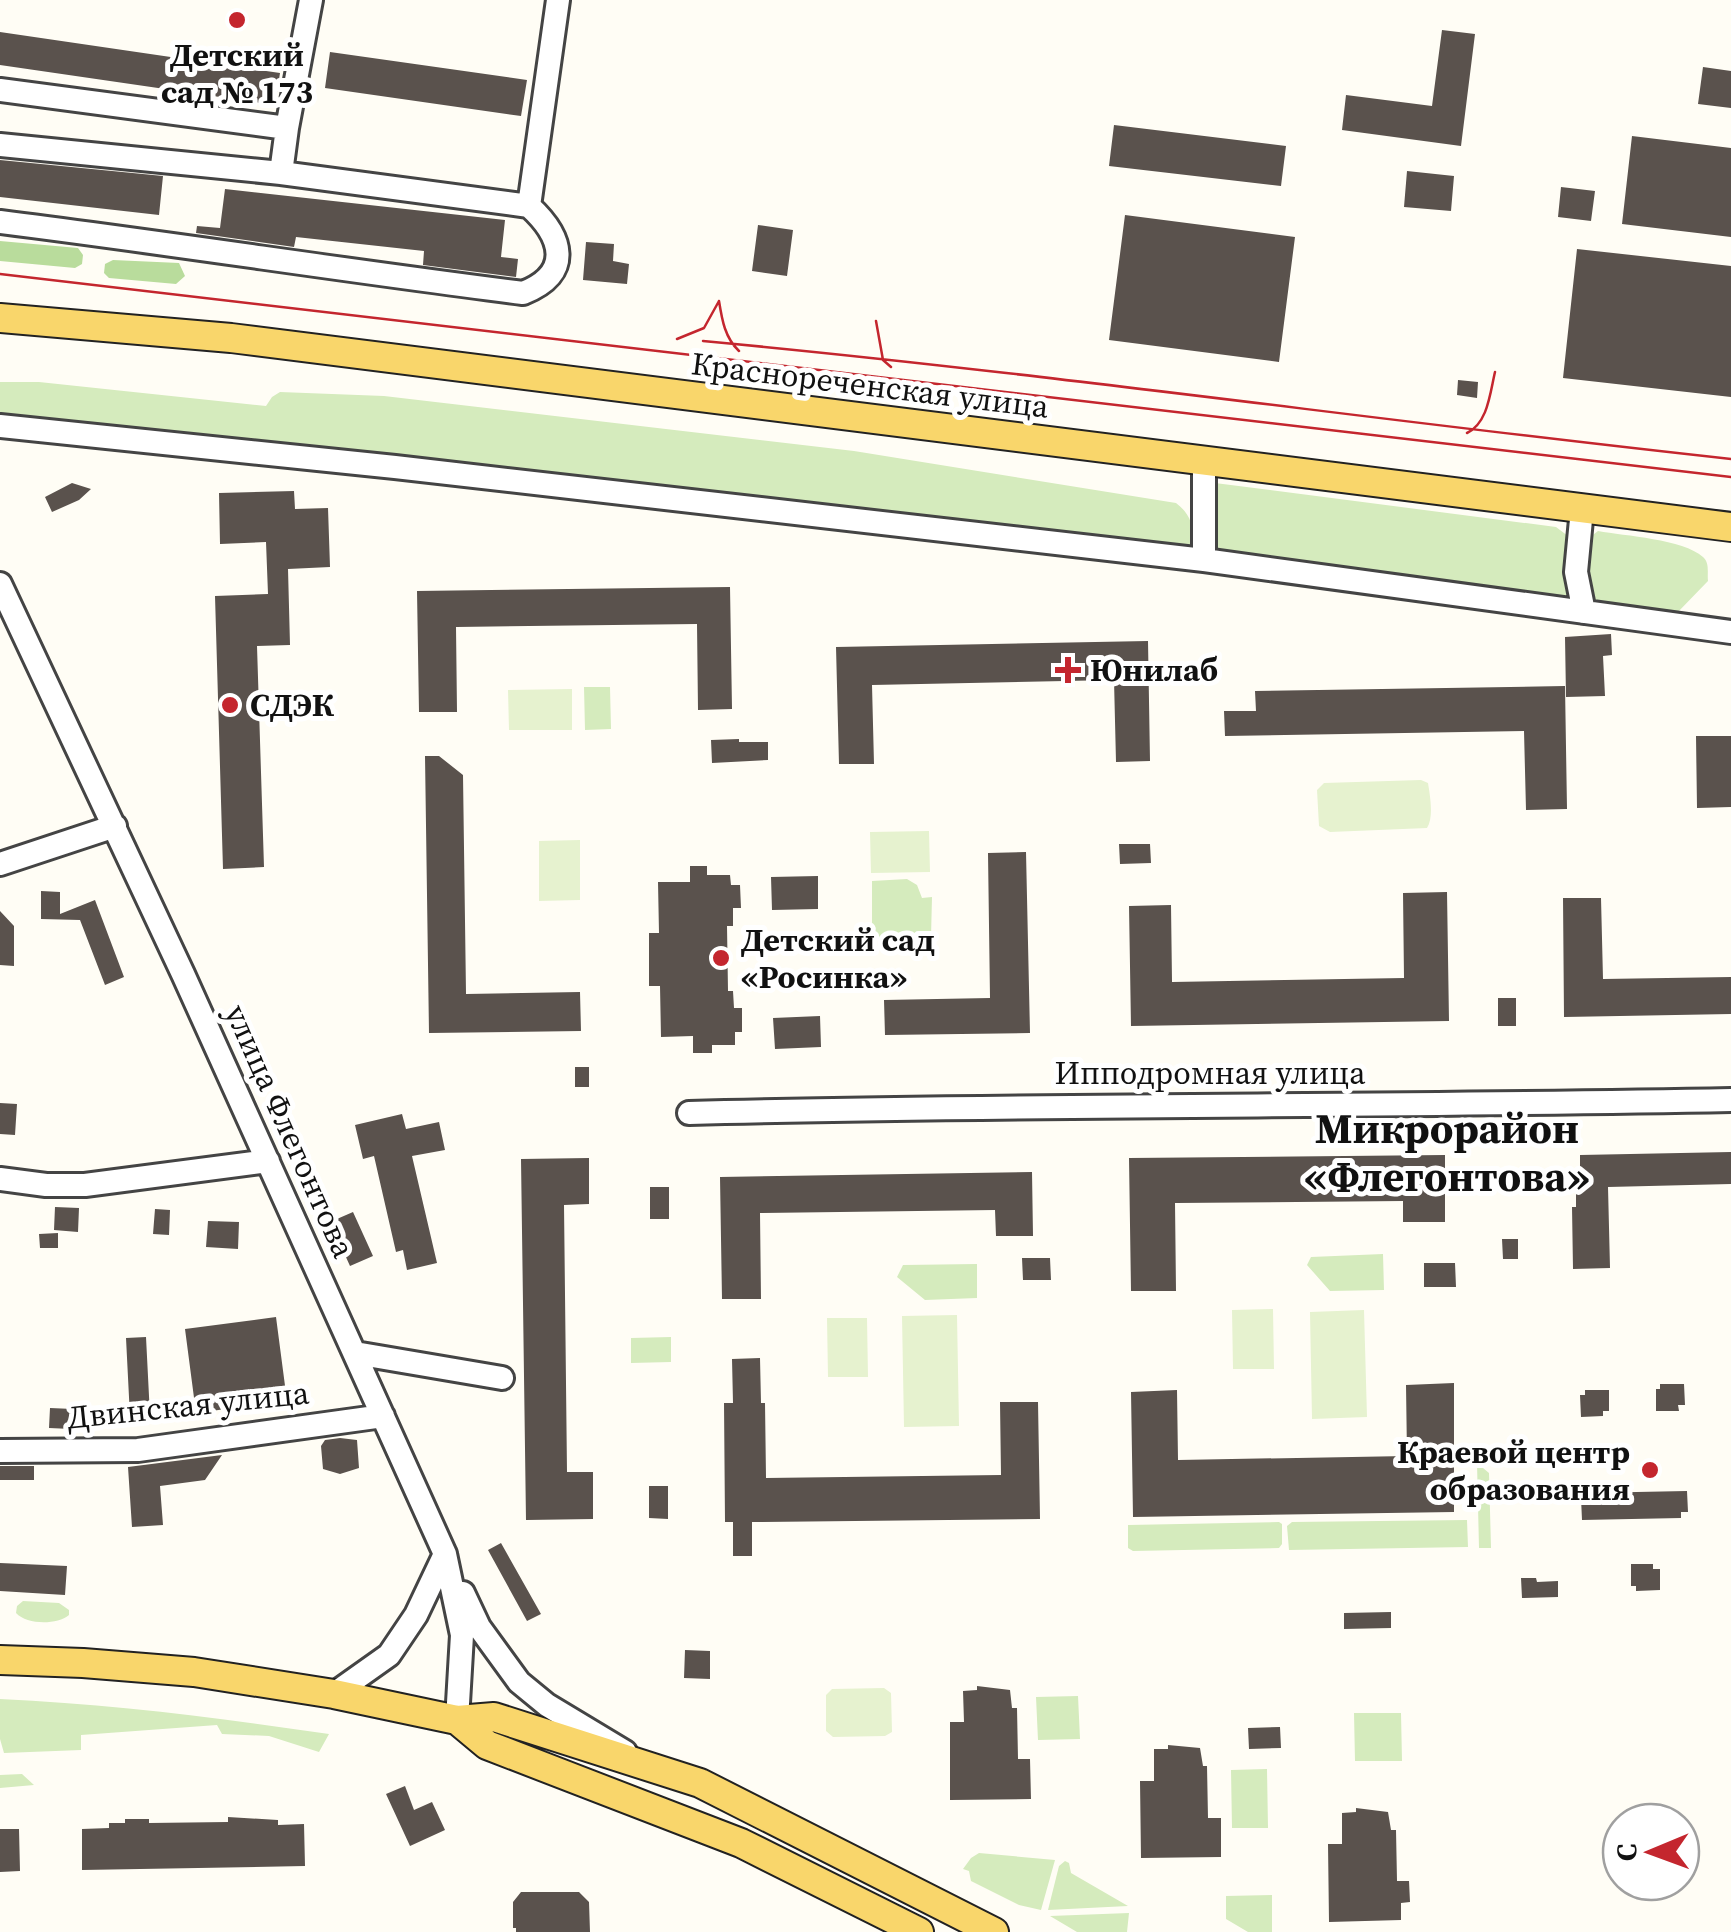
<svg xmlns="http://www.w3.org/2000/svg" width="1731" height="1932" font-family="'Source Serif 4',serif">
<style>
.green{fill:#d5ebbd}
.forest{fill:#b9dc9c}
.pitch{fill:#e6f2cf}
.building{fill:#5a524d}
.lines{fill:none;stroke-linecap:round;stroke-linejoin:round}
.minor-casing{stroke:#444;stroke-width:28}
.major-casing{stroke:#222;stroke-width:32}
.minor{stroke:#fff;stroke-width:22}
.major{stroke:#f9d66b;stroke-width:28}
.tram{stroke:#c4262e;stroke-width:2.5}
.poi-dot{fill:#c4262e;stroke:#fff;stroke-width:4}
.labels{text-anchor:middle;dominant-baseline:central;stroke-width:10;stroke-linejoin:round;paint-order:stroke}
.poi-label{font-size:32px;font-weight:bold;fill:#111;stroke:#fff;text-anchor:start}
.street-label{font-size:32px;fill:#111;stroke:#fff}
.district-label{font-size:42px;font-weight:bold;fill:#111;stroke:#fff}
</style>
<rect width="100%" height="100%" fill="#fffdf5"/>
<!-- green -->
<path class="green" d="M0 382H39L266 406 272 397 280 392 384 396 854 451 1176 503C1191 514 1195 529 1193 547L0 416Z
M1215 483 1556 527 1568 536V602L1214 551Z
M1598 531C1625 536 1683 539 1703 557 1710 563 1707 573 1708 581L1676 614 1594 607 1586 599 1589 538Z
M584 687H610L611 729 585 730Z
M907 879 917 885 922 898 932 897 931 937 879 939 872 935V881Z
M1383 1254 1384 1290 1330 1291 1307 1265 1311 1257Z
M977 1264V1298L925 1300 897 1277 903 1265Z
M671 1337V1362L631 1363V1338Z
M1477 1463 1489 1473 1491 1548H1479Z
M1467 1520 1468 1547 1289 1550 1287 1526 1292 1522Z
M1279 1522 1282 1524V1544L1279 1548 1133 1551 1128 1548V1525Z
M23 1601 59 1603 69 1610V1615C57 1625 27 1625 16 1613L17 1606Z
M1078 1696 1080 1739 1038 1740 1036 1697Z
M0 1699C111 1704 220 1718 329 1734L319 1752 269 1736 222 1734 217 1725 81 1735V1750L4 1753 0 1739Z
M1354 1713H1401L1402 1761H1355Z
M1267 1769 1268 1828H1232L1231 1770Z
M22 1774 34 1785 0 1788V1775Z
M979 1853 1055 1860 1041 1910 1019 1905 971 1881 969 1871 963 1869 971 1858Z
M1065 1861 1069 1863 1071 1873 1128 1906 1048 1910 1059 1866Z
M1272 1895V1932H1248L1226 1919V1896Z
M1129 1913 1127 1932H1077L1050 1916Z"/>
<!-- forest -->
<path class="forest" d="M0 241 78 248 83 255 82 264 75 268 0 261Z
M113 260 179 263 185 276 176 284 109 278 104 273 105 264Z"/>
<!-- pitch -->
<path class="pitch" d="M572 689V730H509L508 690Z
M1421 780 1428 783C1430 796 1434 817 1427 828L1330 832 1319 826 1317 790 1324 783Z
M929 831 930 872 871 873 870 832Z
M580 840V900L539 901V841Z
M1273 1309 1274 1369H1233L1232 1310Z
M1364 1310 1367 1417 1312 1419 1310 1312Z
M957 1315 959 1426 904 1427 902 1316Z
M827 1318H867L868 1377H828Z
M884 1688 891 1693 892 1732 885 1736 833 1737 826 1731V1695L832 1689Z"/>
<!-- building -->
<path class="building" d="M1442 30 1475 34 1461 146 1342 130 1346 95 1432 106Z
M0 32 280 73 275 105 0 65Z
M330 52 527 80 521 116 325 88Z
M1703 67 1731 71V108L1698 104Z
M1114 125 1286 146 1281 186 1109 166Z
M1632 136 1731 148V237L1622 224Z
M0 160 163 176 159 215 0 197Z
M1407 171 1454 176 1451 211 1404 207Z
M1561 187 1595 191 1591 221 1558 217Z
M225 189 505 220 501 257 518 259 516 277 423 265 424 251 296 237 294 247 196 233 197 226 220 228Z
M1125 215 1295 237 1279 362 1109 340Z
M758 225 793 230 787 276 752 271Z
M586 242 614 244 613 261 629 264 627 284 583 280Z
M1577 249 1731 266V397L1563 378Z
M1458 380 1478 382 1477 398 1457 395Z
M72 483 91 489 79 500 52 512 45 497Z
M294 491 295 509 328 508 330 567 288 569 290 645 257 646 264 867 223 869 215 596 268 594 266 542 220 544 219 493Z
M730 587 732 709 698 710 697 624 456 627 457 712H419L417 591Z
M1611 634 1612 655 1603 656 1605 696 1566 697 1565 637Z
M1148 641 1150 761 1116 762 1114 680 872 685 874 764H839L836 647Z
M1565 686 1567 809 1526 810 1524 731 1225 736 1224 711H1256L1255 691Z
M1696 736H1731V807L1697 808Z
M739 739V742H768V760L712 763 711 740Z
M425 756H439L463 775 466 994 580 992 581 1031 429 1033Z
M1119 844H1150L1151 863 1120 864Z
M1026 852 1030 1033 885 1035 884 1000 990 998 988 853Z
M690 866H707V875H730L731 885H740L741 908H733V926H727L728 991H733L734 1008H742V1032H735V1045H712V1053H693V1036L661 1037 660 986H649V933H659L658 882H690Z
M818 876V909L772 910 771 877Z
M41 891 60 892V914L95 900 124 977 105 985 80 920 41 919Z
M1447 892 1449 1021 1131 1026 1129 906 1171 905 1172 982 1404 978 1403 893Z
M1563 898H1601L1603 979 1731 977V1014L1564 1017Z
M0 911 14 926V966L0 965Z
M1498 998H1516V1026H1498Z
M820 1016 821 1047 775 1049 773 1018Z
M575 1067H589V1087H575Z
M0 1103 17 1104 15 1135 0 1134Z
M402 1114 406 1129 439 1122 445 1150 412 1156 437 1263 407 1270 403 1250 396 1252 374 1156 363 1159 355 1125Z
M1731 1152V1184L1608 1187 1610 1268 1573 1269 1572 1207H1576V1181H1580V1155Z
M1445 1155V1222H1403V1201L1175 1203 1176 1291H1131L1129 1158Z
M589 1158V1204L564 1205 567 1472H593V1519L526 1520 521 1159Z
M1032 1172 1033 1236H996L995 1210 760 1213 761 1299H722L720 1177Z
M650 1187H669V1219H650Z
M55 1207 79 1208 78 1232 54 1230Z
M155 1209 170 1210 169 1235 153 1234Z
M353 1212 373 1256 350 1266 330 1222Z
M208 1221 239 1222 238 1249 206 1247Z
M58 1233V1248H40L39 1234Z
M1502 1239H1518V1259H1503Z
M1022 1258H1050L1051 1280H1023Z
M1424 1263H1455L1456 1287H1424Z
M276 1317 287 1401 196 1413 185 1329Z
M146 1337 150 1416 130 1417 126 1338Z
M760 1358 761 1403H765L766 1478 1001 1475 1000 1402H1038L1040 1519 752 1522V1556H733V1522H725L724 1403H733L732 1359Z
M1454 1383V1512L1133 1517 1131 1392 1177 1390 1178 1460 1407 1456 1406 1385Z
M1660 1384H1684L1685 1405H1678L1679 1411H1656V1389H1660Z
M1585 1390H1609V1411H1603V1416L1581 1417 1580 1395H1585Z
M50 1408 73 1409 71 1429 49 1428Z
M340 1438 357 1440 359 1468 340 1474 323 1469 321 1446 325 1440Z
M222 1455 205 1480 160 1486 163 1525 132 1527 128 1467Z
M0 1466H34V1480H0Z
M649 1486H668V1519L649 1518Z
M1687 1491 1688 1512H1681V1518L1582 1520 1581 1498H1586V1493Z
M501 1543 541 1614 527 1621 488 1550Z
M0 1563 67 1566 65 1595 0 1591Z
M1631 1564H1653V1569H1660V1590L1636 1591V1586H1631Z
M1521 1578H1536L1537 1582 1558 1581V1597L1522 1598Z
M1391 1612V1628L1344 1629V1613Z
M685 1650 710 1651V1679L684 1678Z
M977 1686 1010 1690 1012 1708H1017L1018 1759H1030L1031 1799 950 1800V1722H964L963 1691 977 1690Z
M1280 1727 1281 1748 1249 1749 1248 1728Z
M1168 1745 1200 1748 1203 1766H1207L1208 1818H1221V1857L1141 1858 1140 1781H1154V1749H1168Z
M405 1786 414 1810 432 1802 445 1830 410 1846 386 1794Z
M1356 1808 1388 1812 1391 1830H1396L1397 1881H1409L1410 1902 1401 1903V1920L1329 1922 1328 1844H1342V1813L1356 1812Z
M228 1817 278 1820V1825L304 1824 305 1866 82 1870V1829L109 1828V1823H125V1819H149V1823L228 1822Z
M0 1829H19L20 1871 0 1872Z
M521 1892H579L589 1902 590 1932H516V1928H513V1902Z"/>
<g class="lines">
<defs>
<path id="minor" d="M0 90 287 128 311 0
M0 145 281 173 529 206C563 237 573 273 523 293 348 271 175 244 0 222
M281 173 287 128
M529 206 558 0
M0 426 395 467 1204 560 1731 632
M1582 509 1576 572 1584 612
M1204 560V463
M0 584 183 974 445 1554 462 1635 457 1720
M0 864 115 826
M689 1113C1036 1104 1384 1107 1731 1100
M0 1179 46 1185H85L268 1161
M355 1353 502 1378
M0 1451 138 1450 383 1416
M463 1593 479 1627 519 1682 547 1705 625 1752
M334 1694 389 1655 416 1615 445 1554"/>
<path id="major" d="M0 318 231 338 1731 527
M0 1660 83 1663 194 1672 334 1694 457 1720 494 1717 700 1783 994 1932
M457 1720 487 1745 741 1843 919 1932"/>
</defs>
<!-- minor casing -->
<use href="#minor" class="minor-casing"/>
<!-- major casing -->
<use href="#major" class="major-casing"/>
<!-- minor -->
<use href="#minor" class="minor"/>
<!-- major -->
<use href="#major" class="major"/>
<!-- tram -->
<path class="tram" d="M0 274 1731 477
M719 301C722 320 725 338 739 351
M876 321 883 360 891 367
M677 339 704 328 719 301
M703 341C1046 373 1388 422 1731 459
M1467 433C1488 423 1490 393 1495 372"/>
</g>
<!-- markers -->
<g class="poi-dot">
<circle cx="237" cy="20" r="10"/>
<path d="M1063 655h10v10h10v10h-10v10h-10v-10h-10v-10h10z"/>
<circle cx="230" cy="705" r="10"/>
<circle cx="721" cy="958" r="10"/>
<circle cx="1650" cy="1470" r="10"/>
</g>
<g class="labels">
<!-- poi labels -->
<g class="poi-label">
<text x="237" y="55" text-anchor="middle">Детский<tspan x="237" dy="37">сад № 173</tspan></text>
<text x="1090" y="670">Юнилаб</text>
<text x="250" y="705">СДЭК</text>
<text x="741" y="940">Детский сад<tspan x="741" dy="37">«Росинка»</tspan></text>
<text x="1630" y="1452" text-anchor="end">Краевой центр<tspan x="1630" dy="37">образования</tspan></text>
</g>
<!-- street labels -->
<g class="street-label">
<text transform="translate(870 385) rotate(7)">Краснореченская улица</text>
<text x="1210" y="1073">Ипподромная улица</text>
<text transform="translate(290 1131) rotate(66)">улица Флегонтова</text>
<text transform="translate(188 1405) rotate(-6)">Двинская улица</text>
</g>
<!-- district labels -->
<g class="district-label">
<text x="1447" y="1128">Микрорайон<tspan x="1447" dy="48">«Флегонтова»</tspan></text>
</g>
</g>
<!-- north arrow -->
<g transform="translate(1651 1852) rotate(269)"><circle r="48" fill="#ffffff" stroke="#a0a0a0" stroke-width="2.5"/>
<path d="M0-8L18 38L0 25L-18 38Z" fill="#c4262e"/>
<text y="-15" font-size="28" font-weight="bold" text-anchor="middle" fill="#111111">С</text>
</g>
</svg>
